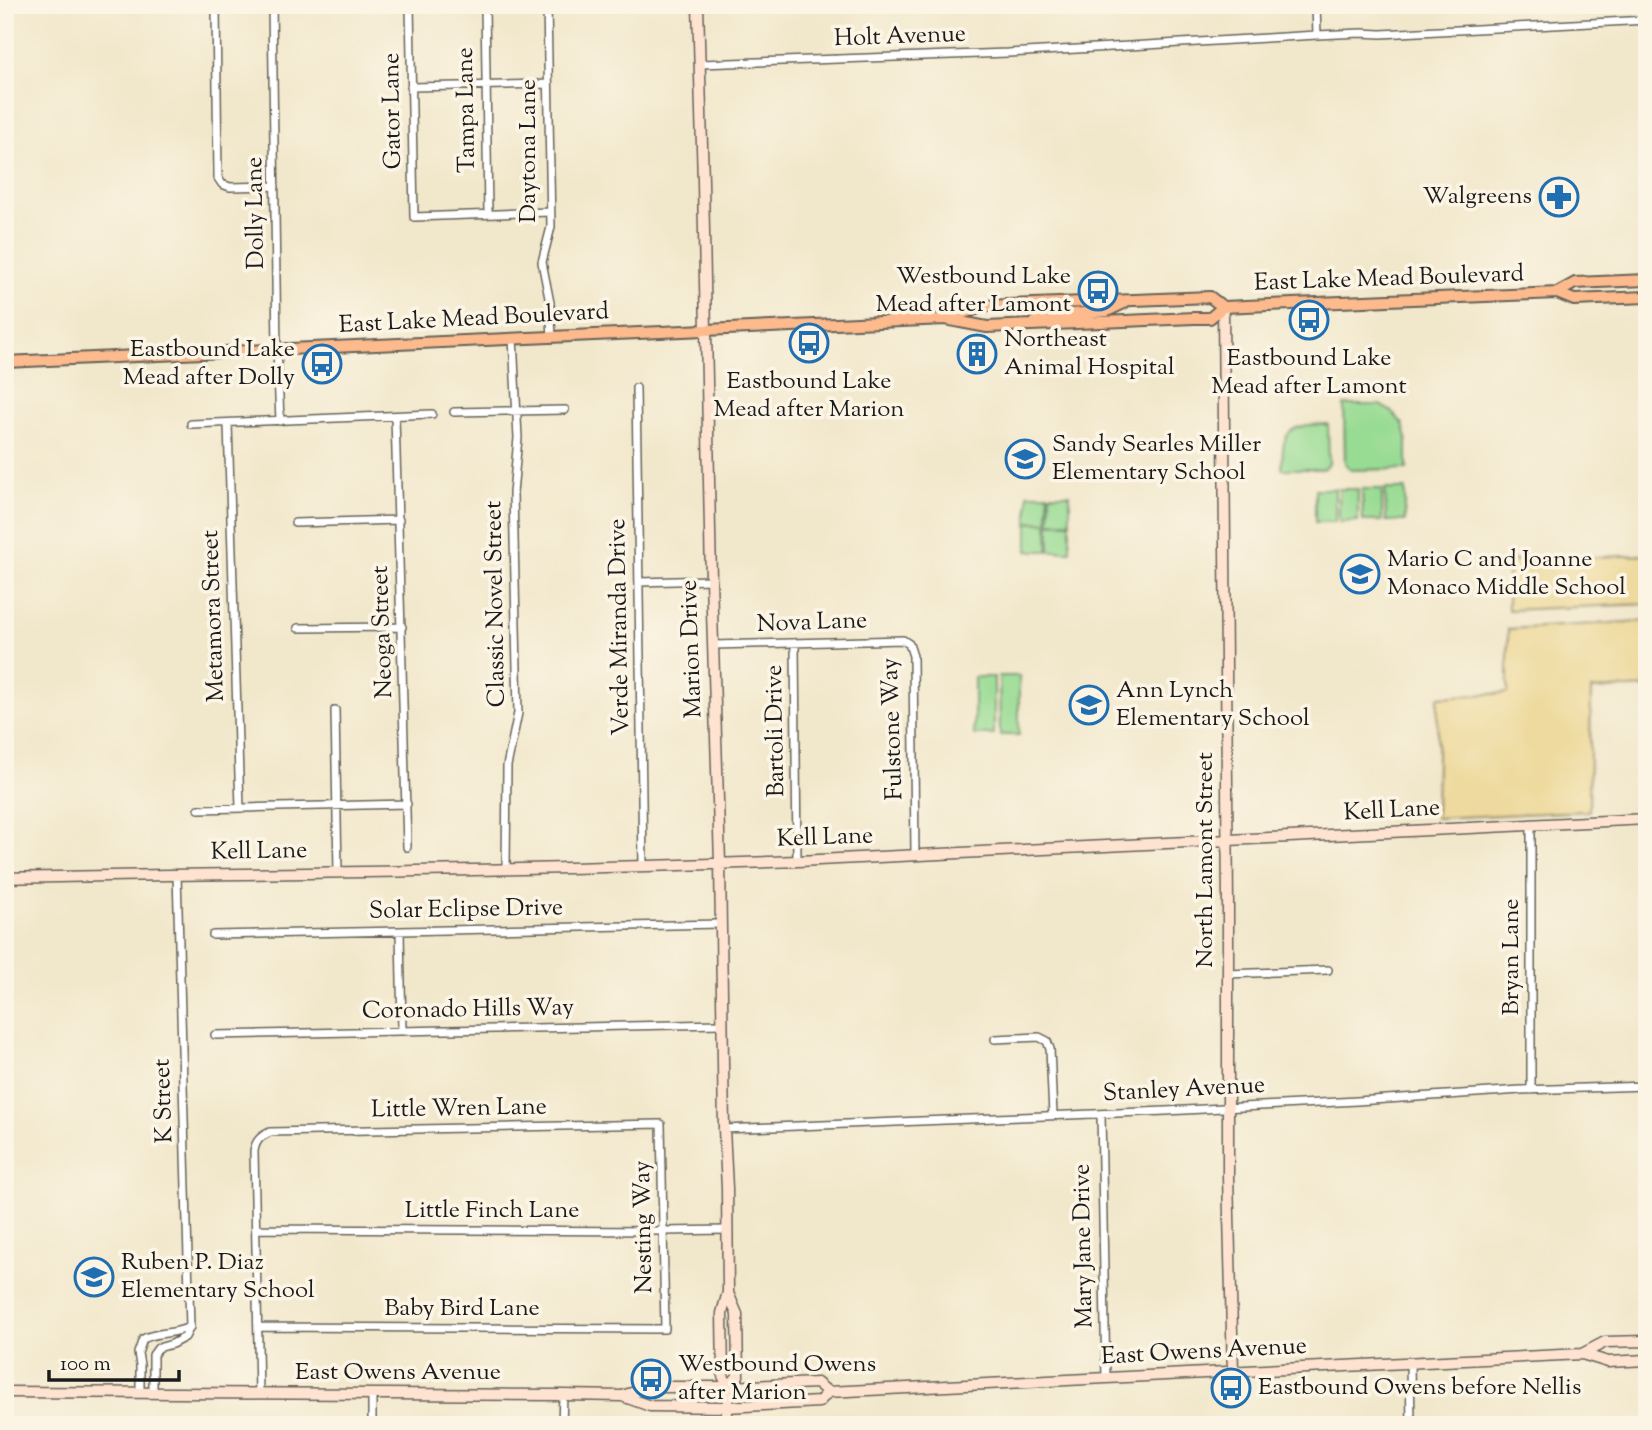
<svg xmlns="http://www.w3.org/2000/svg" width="1652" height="1430" font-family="'Sorts Mill Goudy',serif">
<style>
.green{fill:#98db93;stroke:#5a7c58;stroke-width:2}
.sand{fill:#eeda9e;stroke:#857b5d;stroke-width:2}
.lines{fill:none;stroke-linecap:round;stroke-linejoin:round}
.street-casing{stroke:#676359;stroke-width:10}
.secondary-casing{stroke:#676359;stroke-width:13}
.primary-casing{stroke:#676359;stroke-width:14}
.street{stroke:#fff;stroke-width:7}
.secondary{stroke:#fee3d1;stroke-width:10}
.primary{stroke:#fcba8d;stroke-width:10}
.labels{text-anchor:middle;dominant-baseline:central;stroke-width:7;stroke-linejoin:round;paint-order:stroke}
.street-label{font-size:24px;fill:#1c1c1c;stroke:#fcf5e5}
.poi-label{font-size:24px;fill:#1c1c1c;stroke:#fcf5e5;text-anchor:start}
</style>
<rect width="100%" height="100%" fill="#fcf5e5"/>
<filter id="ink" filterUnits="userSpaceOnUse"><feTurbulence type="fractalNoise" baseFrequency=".0143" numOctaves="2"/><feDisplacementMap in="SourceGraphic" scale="14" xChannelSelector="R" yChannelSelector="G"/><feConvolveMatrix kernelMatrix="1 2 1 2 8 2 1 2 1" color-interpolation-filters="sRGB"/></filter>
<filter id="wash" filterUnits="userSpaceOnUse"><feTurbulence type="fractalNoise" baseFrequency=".00686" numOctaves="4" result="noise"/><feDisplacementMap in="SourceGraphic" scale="28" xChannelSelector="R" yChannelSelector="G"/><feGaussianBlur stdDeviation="1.57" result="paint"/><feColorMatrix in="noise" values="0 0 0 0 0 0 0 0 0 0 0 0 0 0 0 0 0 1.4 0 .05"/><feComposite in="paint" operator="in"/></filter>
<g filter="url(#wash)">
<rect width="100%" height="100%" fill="#f1e7cb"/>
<!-- green -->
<path class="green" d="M1344 405H1380L1392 412 1403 424 1407 439V469L1351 470 1345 463Z
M1328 424 1329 464 1323 469H1282C1282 428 1289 425 1328 424Z
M1315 489H1335V522H1315Z
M1339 489H1358V521L1339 522Z
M1362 489H1382V521H1363Z
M1385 489H1405V521H1386Z
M1028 494H1048V522H1028Z
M1050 494H1070V522H1050Z
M1028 523H1048V551H1028Z
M1050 523H1070V551H1050Z
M999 676H1019V735H1000Z
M974 677H994V735H974Z"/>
<!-- sand -->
<path class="sand" d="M1647 555V604L1508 610V561Z
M1647 621V687L1591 690 1589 811 1436 818 1438 697 1508 693V629Z"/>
</g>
<g filter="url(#ink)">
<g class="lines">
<defs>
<path id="street" d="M216 5 218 178 222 184 230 187 275 186
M272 5 277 349 280 421
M410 5 414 217 550 212
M485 5 488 214
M547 5 551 227 542 262 550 303 552 337
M1316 5 1317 35
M700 64 1008 53 1317 35 1361 33 1381 34 1647 20
M411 87 548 84
M636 388 643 866
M454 412 565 410
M395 416 407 847
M191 424 432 414
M228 424 240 808
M295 523 399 520
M639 582 711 580
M298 628 402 627
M795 643 797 861
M713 645 903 640 909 644 913 656 915 855
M335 710 338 872
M199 809 407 804
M506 869 507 766 518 713 513 493 518 438 513 338
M400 931 402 1031
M213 935 720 924
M1227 974 1328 970
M215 1035 721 1024
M995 1039 1039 1037 1047 1041 1050 1049 1053 1115
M1531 1090V824
M1101 1114 1106 1378
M724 1129 1166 1111 1357 1101 1521 1090 1647 1086
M256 1229 663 1231 727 1230
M258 1327 665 1329 661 1124 270 1132C260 1137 256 1140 254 1151L259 1394
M1410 1363 1411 1425
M140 1393V1365L138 1353 143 1339C158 1331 174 1335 189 1327
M153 1393V1355L158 1348 172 1344 185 1337 190 1327 177 875
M372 1394V1425
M562 1425 563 1395"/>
<path id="secondary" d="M698 5 703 182 711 580 720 863 724 1129 727 1188 728 1292 722 1313 723 1376 729 1387 726 1425
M1223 307 1228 906V1176L1233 1371
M5 878C269 873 534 871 798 861 1081 849 1364 832 1647 819
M728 1293 737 1314 738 1376 729 1387
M1582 1354 1605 1342 1647 1341
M5 1392 563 1395 622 1396 650 1406 727 1407 819 1402 828 1392
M622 1396 651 1387H729L817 1383 828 1392 1582 1354 1608 1362 1647 1360"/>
<path id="primary" d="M1557 293 1575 283 1647 280
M948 318 985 306 1210 297 1223 307
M1034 325 1038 317 1107 311 1124 303
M5 362 945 319 987 327 1194 318H1210L1223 307 1557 293 1574 300 1647 297"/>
</defs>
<!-- street casing -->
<use href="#street" class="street-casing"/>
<!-- secondary casing -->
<use href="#secondary" class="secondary-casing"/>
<!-- primary casing -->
<use href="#primary" class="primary-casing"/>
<!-- street -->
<use href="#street" class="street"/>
<!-- secondary -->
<use href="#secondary" class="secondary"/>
<!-- primary -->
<use href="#primary" class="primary"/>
</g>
</g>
<!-- icons -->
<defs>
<symbol id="pharmacy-ring" viewBox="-11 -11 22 22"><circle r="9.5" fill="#fcf5e5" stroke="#1f6fb2" stroke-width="1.5"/><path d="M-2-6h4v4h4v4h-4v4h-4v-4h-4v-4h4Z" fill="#1f6fb2"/></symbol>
<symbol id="bus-ring" viewBox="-11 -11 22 22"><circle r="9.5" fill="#fcf5e5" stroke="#1f6fb2" stroke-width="1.5"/><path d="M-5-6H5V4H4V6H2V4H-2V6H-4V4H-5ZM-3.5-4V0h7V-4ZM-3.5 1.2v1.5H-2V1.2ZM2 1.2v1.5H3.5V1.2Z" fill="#1f6fb2"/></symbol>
<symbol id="building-ring" viewBox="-11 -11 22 22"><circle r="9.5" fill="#fcf5e5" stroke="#1f6fb2" stroke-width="1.5"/><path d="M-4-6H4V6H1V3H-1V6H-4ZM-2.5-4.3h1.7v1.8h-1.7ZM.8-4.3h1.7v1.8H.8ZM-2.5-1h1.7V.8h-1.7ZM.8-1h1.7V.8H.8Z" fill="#1f6fb2"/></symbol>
<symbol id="school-ring" viewBox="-11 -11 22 22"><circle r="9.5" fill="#fcf5e5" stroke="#1f6fb2" stroke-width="1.5"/><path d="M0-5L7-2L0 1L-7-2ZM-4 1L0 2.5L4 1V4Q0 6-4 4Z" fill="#1f6fb2"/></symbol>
</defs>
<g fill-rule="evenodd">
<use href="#pharmacy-ring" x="1537" y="175" width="44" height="44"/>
<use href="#bus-ring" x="1076" y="269" width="44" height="44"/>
<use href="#bus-ring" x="1287" y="298" width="44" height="44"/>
<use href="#bus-ring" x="787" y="321" width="44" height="44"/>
<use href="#building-ring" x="955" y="332" width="44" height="44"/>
<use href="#bus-ring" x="300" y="342" width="44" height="44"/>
<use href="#school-ring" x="1003" y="437" width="44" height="44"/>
<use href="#school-ring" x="1338" y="552" width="44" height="44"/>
<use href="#school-ring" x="1067" y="683" width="44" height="44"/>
<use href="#school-ring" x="72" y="1255" width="44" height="44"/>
<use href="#bus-ring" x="629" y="1357" width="44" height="44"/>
<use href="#bus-ring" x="1209" y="1366" width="44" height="44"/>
</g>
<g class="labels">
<!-- street labels -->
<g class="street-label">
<text transform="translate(900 37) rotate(-2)">Holt Avenue</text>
<text transform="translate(467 110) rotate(-91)">Tampa Lane</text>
<text transform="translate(393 111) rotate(-91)">Gator Lane</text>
<text transform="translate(529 151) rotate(-90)">Daytona Lane</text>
<text transform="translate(256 213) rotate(-91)">Dolly Lane</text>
<text transform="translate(1389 279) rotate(-2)">East Lake Mead Boulevard</text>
<text transform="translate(474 319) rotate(-3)">East Lake Mead Boulevard</text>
<text transform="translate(496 604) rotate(-91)">Classic Novel Street</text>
<text transform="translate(214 616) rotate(-92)">Metamora Street</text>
<text transform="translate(812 623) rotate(-2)">Nova Lane</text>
<text transform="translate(620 627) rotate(-91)">Verde Miranda Drive</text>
<text transform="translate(383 632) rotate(-92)">Neoga Street</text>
<text transform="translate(692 649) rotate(-92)">Marion Drive</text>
<text transform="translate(893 729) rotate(-92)">Fulstone Way</text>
<text transform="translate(776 731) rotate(-91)">Bartoli Drive</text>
<text transform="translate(1392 811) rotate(-3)">Kell Lane</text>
<text transform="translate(825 838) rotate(-2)">Kell Lane</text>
<text transform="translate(259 852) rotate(-1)">Kell Lane</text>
<text transform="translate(1206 860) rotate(-90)">North Lamont Street</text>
<text transform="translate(466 910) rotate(-1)">Solar Eclipse Drive</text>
<text transform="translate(1512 957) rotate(-90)">Bryan Lane</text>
<text transform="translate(468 1010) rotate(-1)">Coronado Hills Way</text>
<text transform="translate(1184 1090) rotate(-3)">Stanley Avenue</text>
<text transform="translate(164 1101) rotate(-92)">K Street</text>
<text transform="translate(459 1109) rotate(-1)">Little Wren Lane</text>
<text x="492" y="1211">Little Finch Lane</text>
<text transform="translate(644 1227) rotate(-91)">Nesting Way</text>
<text transform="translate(1084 1246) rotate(-91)">Mary Jane Drive</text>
<text x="462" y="1309">Baby Bird Lane</text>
<text transform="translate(1204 1352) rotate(-3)">East Owens Avenue</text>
<text x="398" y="1373">East Owens Avenue</text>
</g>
<!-- poi labels -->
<g class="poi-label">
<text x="1532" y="197" text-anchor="end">Walgreens</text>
<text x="1071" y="277" text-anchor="end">Westbound Lake<tspan x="1071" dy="28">Mead after Lamont</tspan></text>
<text x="1004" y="340">Northeast<tspan x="1004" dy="28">Animal Hospital</tspan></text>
<text x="295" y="350" text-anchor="end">Eastbound Lake<tspan x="295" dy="28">Mead after Dolly</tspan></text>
<text x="1309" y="359" text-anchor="middle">Eastbound Lake<tspan x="1309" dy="28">Mead after Lamont</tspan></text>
<text x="809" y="382" text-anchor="middle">Eastbound Lake<tspan x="809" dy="28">Mead after Marion</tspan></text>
<text x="1052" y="445">Sandy Searles Miller<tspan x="1052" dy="28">Elementary School</tspan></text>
<text x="1387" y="560">Mario C and Joanne<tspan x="1387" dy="28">Monaco Middle School</tspan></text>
<text x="1116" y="691">Ann Lynch<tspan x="1116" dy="28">Elementary School</tspan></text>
<text x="121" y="1263">Ruben P. Diaz<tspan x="121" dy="28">Elementary School</tspan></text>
<text x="678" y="1365">Westbound Owens<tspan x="678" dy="28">after Marion</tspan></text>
<text x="1258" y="1388">Eastbound Owens before Nellis</text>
</g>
</g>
<!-- margin -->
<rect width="1652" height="1430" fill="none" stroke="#fcf5e5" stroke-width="28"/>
<!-- scale -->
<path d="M49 1370v10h130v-10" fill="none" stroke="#1c1c1c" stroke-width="3.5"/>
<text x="60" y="1370" font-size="21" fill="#1c1c1c" stroke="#fcf5e5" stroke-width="5" paint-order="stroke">100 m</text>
</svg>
